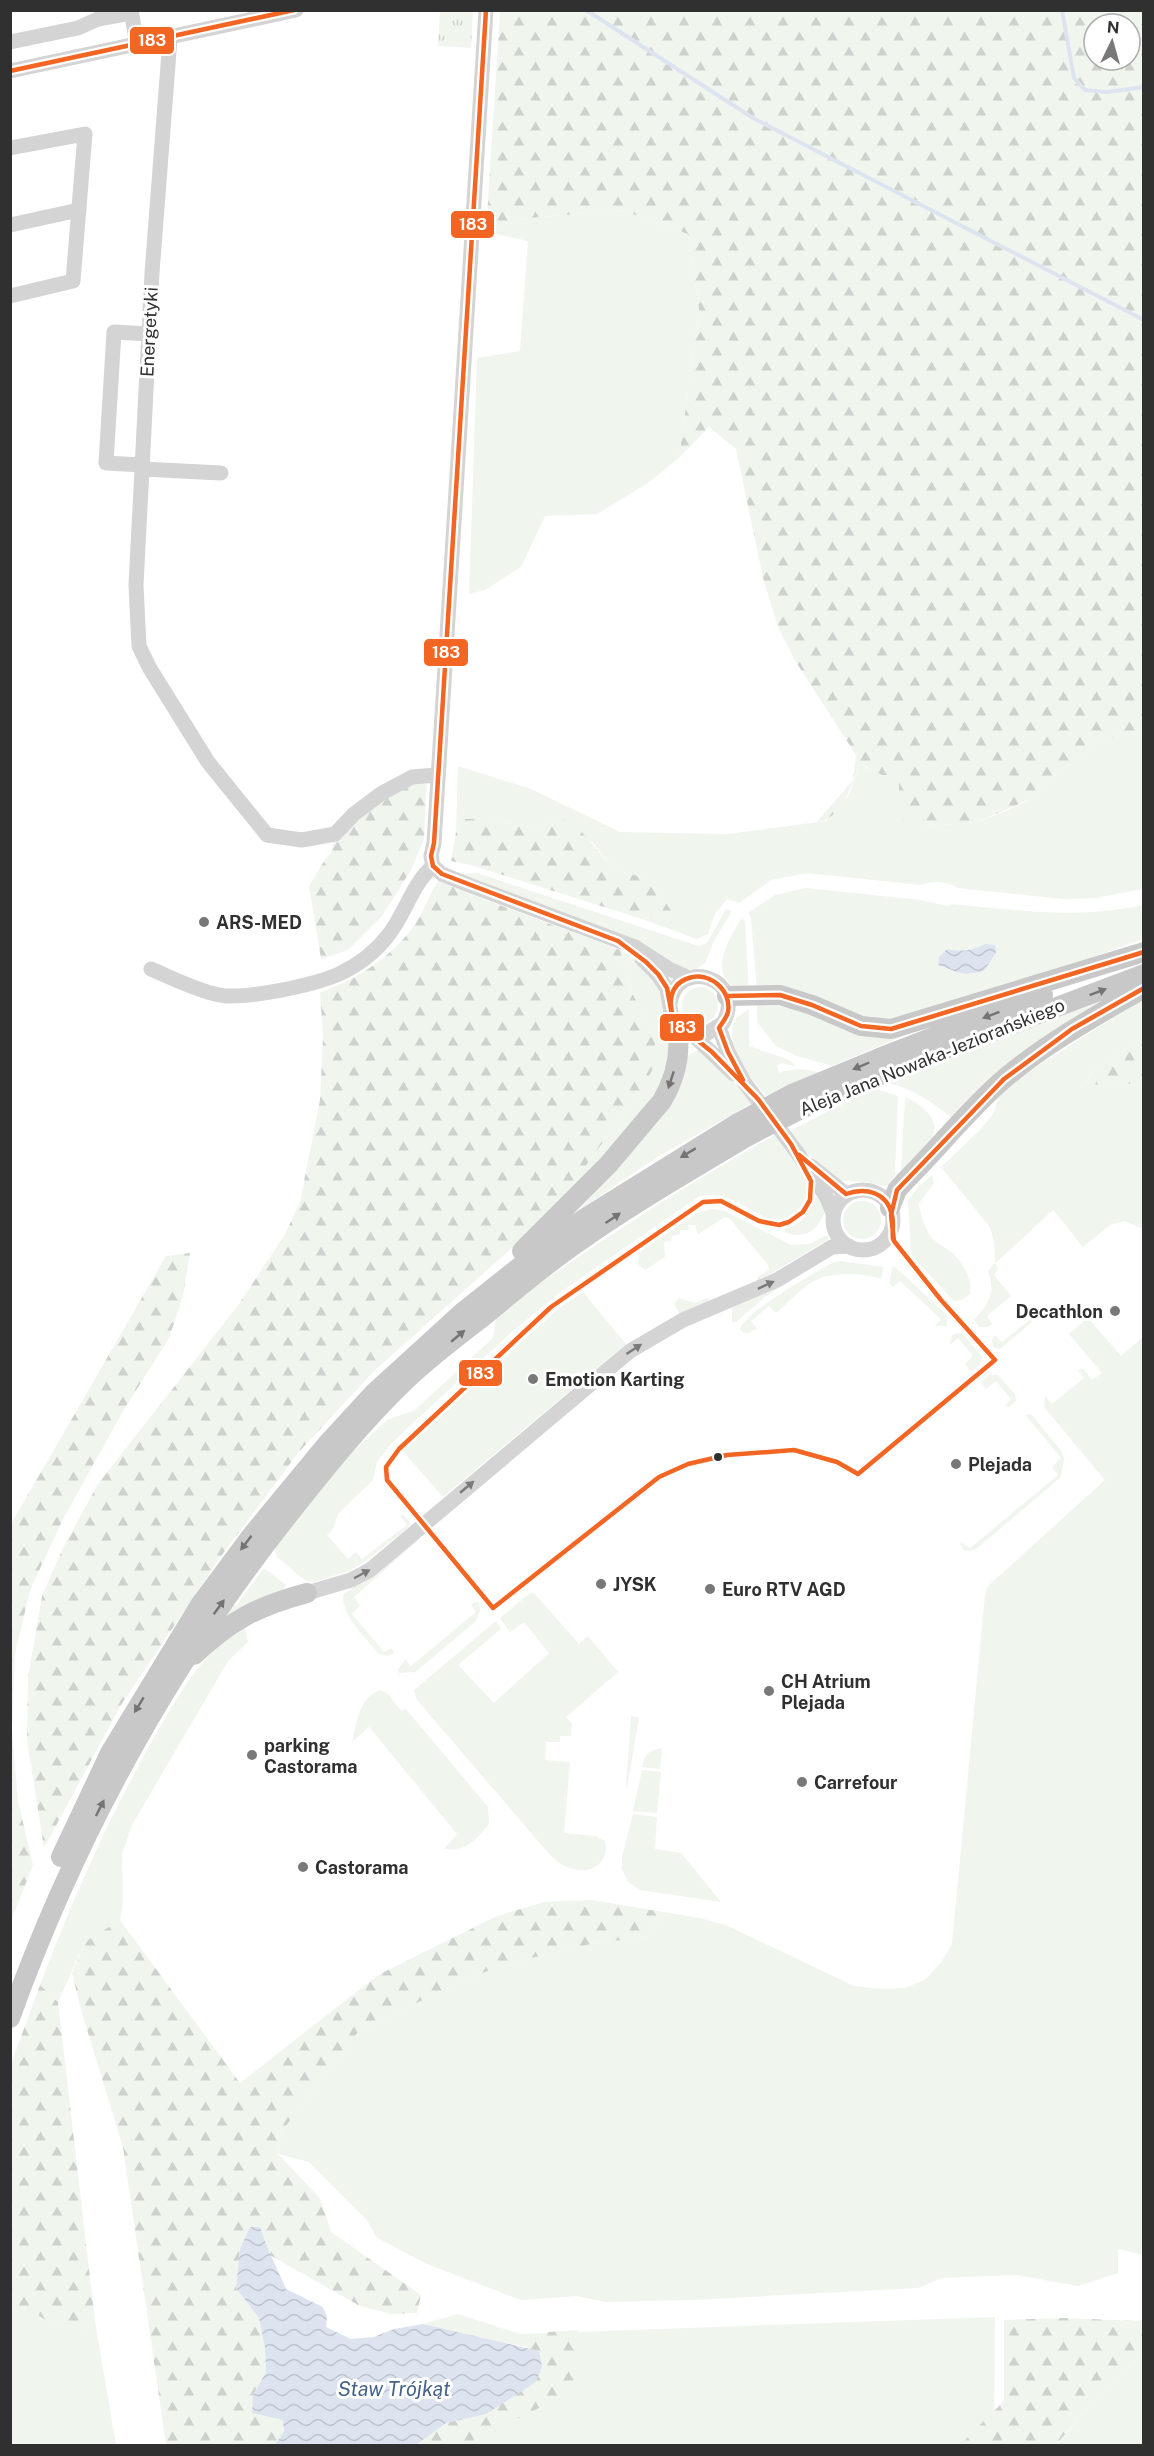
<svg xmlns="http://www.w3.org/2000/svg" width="1154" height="2456" font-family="'Public Sans',sans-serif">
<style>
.grass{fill:#f0f5ee;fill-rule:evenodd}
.forest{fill:url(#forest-firs);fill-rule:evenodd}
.park{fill:url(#park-tufts)}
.water{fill:url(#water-waves)}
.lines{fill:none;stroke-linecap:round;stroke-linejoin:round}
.stream{stroke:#dde4f0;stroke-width:4}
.minor{stroke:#d4d4d4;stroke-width:15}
.major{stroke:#c8c8c8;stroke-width:20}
.major-bridge{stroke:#c8c8c8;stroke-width:20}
.bus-1-casing{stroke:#fff;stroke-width:9}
.bus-1{stroke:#f26522;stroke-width:4.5}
.oneway{fill:#747474}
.oneway2{fill:#7a7a7a}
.poi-dot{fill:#787878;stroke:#fff;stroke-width:2}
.bus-dot{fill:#303030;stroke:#fff;stroke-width:2}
.labels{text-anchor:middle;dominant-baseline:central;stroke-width:6;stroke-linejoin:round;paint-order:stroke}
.street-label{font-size:18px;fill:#303030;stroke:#fff}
.poi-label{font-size:18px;font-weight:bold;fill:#303030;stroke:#fff;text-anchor:start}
.water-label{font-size:20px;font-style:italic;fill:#45628b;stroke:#fff}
.line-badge{stroke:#fff;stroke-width:2}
.badge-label{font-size:16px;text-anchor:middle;font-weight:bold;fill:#fff}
</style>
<defs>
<pattern id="forest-firs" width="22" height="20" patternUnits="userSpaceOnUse" patternTransform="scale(1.5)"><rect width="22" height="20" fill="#f0f5ee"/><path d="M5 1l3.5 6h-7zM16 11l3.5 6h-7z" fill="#ced2cc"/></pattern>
<pattern id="park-tufts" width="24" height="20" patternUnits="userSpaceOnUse" patternTransform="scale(1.5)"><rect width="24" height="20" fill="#f0f5ee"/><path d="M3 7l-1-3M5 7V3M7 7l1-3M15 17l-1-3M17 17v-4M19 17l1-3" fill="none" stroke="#ced2cc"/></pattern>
<pattern id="water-waves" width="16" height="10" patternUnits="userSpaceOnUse" patternTransform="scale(1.5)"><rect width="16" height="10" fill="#dde4f0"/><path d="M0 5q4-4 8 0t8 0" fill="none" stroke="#bec4ce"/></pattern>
</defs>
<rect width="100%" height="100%" fill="#fff"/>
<!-- grass -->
<path class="grass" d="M622 210 688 234 699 309 679 458 648 483 597 514 545 516 521 567 485 590 469 594 477 358 520 351 528 241 486 232 517 219Z
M1143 729V889L1096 898 1063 899 958 888C948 881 931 880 921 885L807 873 771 880 739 903 727 899 715 914 708 934 697 939 642 919 673 914 652 881 612 867 593 843 561 820 533 828 488 819H465L456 832 458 766 531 789 620 832 728 834 826 821 849 795 860 763 867 768 899 775V800L921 826 975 823 1006 811 1033 798 1044 783 1096 742Z
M477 873 698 946 707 943 726 909 732 911 714 941 705 963 696 969 682 970 460 874Z
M806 888 921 900 947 906 954 904C1018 911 1080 919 1143 905V939L1038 977 887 1020 875 1021 757 991 751 918 748 913 775 895ZM985 944 995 953 984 971C959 977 960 972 938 965L947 949C961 952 971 951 985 944Z
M742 918 745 922 749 992C704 982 725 944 742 918Z
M620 950C637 960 653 972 660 992 663 997 661 1007 663 1014 665 1023 671 1031 672 1040 679 1088 583 1179 551 1213L639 1093 655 1034 632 993Z
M682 1005a18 18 0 1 1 36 0a18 18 0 1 1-36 0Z
M1143 999V1038L1091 1073 1087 1082 1108 1086 1143 1082V1229L1125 1221 1110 1225 1083 1247 1053 1210C1033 1227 1016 1246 995 1263L998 1269 994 1275 1011 1296 987 1316 992 1324 988 1327H979L974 1320C989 1304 996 1293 988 1271L995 1263 994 1242 990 1227 941 1167 980 1130 993 1114 1000 1094 1019 1078Z
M1103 1000 1100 1009 955 1117H951C930 1101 914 1089 888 1083L906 1074Z
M757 1005 790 1007 854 1032 936 1022 832 1066 797 1056 776 1046 757 1022Z
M749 1009V1046L789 1060 795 1065 793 1066 782 1063 777 1065 779 1073C794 1067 805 1069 821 1073L766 1096C746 1071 724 1053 735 1019Z
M701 1049 718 1064 752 1103 656 1158 579 1210 662 1117 675 1095 686 1056Z
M873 1088 898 1096 895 1172 896 1174 888 1185 885 1186 866 1182 838 1181 803 1150 790 1131Z
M905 1097C921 1104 943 1120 931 1140 925 1152 911 1162 901 1172Z
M775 1135C790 1154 826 1190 795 1212 787 1218 778 1221 769 1219 747 1209 718 1185 695 1199L562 1291 514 1330 415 1421 391 1444 377 1462 373 1480 338 1514 333 1529 327 1535 348 1559 356 1552 362 1559 407 1525 400 1516 403 1515 410 1522 409 1526 404 1531 364 1562 349 1571 314 1582 303 1579 277 1557 275 1548 349 1455 387 1420 415 1410 493 1338 496 1317 507 1307C593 1245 681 1187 775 1135Z
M932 1175 934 1184 919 1203V1207C922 1218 925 1229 932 1238 938 1244 945 1247 951 1252 962 1261 973 1280 970 1294L962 1300 954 1301 912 1256 911 1251 908 1201 918 1187Z
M818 1195 825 1210C820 1229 804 1241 785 1232L784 1229C810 1222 806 1210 818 1195Z
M843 1220a19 19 0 1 1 38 0a19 19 0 1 1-38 0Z
M713 1209 725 1211 791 1245 810 1244 826 1235 829 1239 758 1281 757 1277 769 1270 768 1265 730 1219 725 1217 698 1234 695 1225H688L689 1230H680V1234L672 1236 671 1241 664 1242 665 1257 645 1270 637 1263 641 1251 697 1213Z
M840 1261 884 1267 881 1279C872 1275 863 1275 853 1274 811 1273 806 1287 776 1313L769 1306 751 1321 757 1329 746 1334 740 1330C744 1311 815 1273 834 1262Z
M893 1265 948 1316 946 1326H935L941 1319 900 1281 893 1287 889 1283Z
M792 1279 764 1298 736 1322H732V1307Z
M583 1292 626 1344 443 1497 403 1451 559 1308Z
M679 1298 695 1303 707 1298 710 1301 680 1314 674 1304Z
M1028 1308H1032L1039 1316 1000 1349 993 1347 992 1340 995 1335 1002 1342 1032 1318 1027 1310Z
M1088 1318 1121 1356 1143 1337V2255L1118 2249V2273L1078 2286 1016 2275 942 2278 918 2288 693 2300 606 2302 576 2296 521 2300 427 2264 376 2237 367 2220 309 2162 278 2154 282 2131 358 2032 457 1983 506 1964 595 1943 649 1937 663 1912 700 1918 728 1926 854 1986 880 1989 905 1988 926 1979 942 1961 952 1944 985 1595 987 1587 1105 1480 1044 1407 1045 1396 1052 1404 1084 1378 1078 1370 1083 1369 1092 1380 1102 1373 1069 1334Z
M957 1333 964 1335 982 1357 980 1364 971 1372 965 1364 973 1356 958 1338 951 1344 950 1343 952 1335Z
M989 1375H998L1015 1394 1016 1400 1010 1407 1005 1405 1011 1399 996 1381 986 1389 981 1382Z
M1029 1414 1033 1416 1062 1452 1064 1459 1061 1477 975 1550 964 1551 960 1544 962 1543 970 1548 1058 1475 1052 1467 1061 1458 1028 1418 1025 1415Z
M421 1538 354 1597 360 1605 352 1614 384 1652 391 1648 394 1651V1653L387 1656 379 1654C366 1638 342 1617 343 1595L415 1539Z
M264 1568 286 1585 284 1589 260 1598 224 1618 233 1604 236 1606Z
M530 1593H534L579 1644 588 1636 618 1672 566 1717 572 1724 571 1736H560V1742H546L545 1760 570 1762 564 1833 595 1836 605 1841C610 1864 588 1877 567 1867 561 1865 556 1860 551 1856L417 1700 414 1690 496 1621 501 1629 458 1665 494 1703 549 1653 524 1622 510 1632 500 1618Z
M475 1602 479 1603 480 1610 476 1621 415 1672 399 1673 398 1669 406 1659 410 1667 476 1612 471 1605Z
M244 1623 248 1642 228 1661 132 1825 122 1854 123 1900 120 1920 85 1942 58 2002 40 1985C72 1901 108 1819 152 1741 177 1697 203 1652 244 1623Z
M380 1690 388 1694 401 1711 405 1708 488 1807 489 1824C475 1840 467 1852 444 1849L457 1834 369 1727 352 1742C357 1722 359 1698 380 1690Z
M631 1716 639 1717 627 1789 626 1788Z
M662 1748 660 1769 642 1767C645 1754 649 1750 662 1748Z
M642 1770 661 1772 657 1813 633 1811Z
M633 1814 657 1817 655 1849 681 1853 721 1902 640 1890 628 1882 622 1869V1857Z
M16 2309 31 2310 48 2322 83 2329 95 2321 116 2445 11 2446V2313Z
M458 2314 520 2334 995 2317 994 2430 990 2445 416 2446 528 2347 489 2340 423 2324Z
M1143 2353V2445L1056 2446 1087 2408Z"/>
<!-- forest -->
<path class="forest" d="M500 11H1143V729L1096 742 1044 783 1033 798 975 823 921 826 903 820 899 800V775H882L860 763C851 786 843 818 816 823L853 780 856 755 794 659 777 624 763 578 736 449 709 427 679 458 699 309 688 234 622 210 517 219 486 232ZM1094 24H1130V60H1094Z
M427 776 424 839 411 870 382 916 348 950 321 959 309 886 326 858 331 853 335 834 354 814Z
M465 819H488L533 828 561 820 573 822 612 867 652 881 673 914 642 919 474 866 451 861 456 832Z
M438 880 467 893 620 950 632 993 655 1034 654 1067 639 1093 551 1213 374 1371 298 1453 219 1559 121 1705 44 1848 27 1740 28 1677 42 1596 63 1548 98 1484 239 1304 284 1236 300 1202 320 1100 323 1037 320 992C355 981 389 958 411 930 422 916 429 896 438 880Z
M1143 1038V1082L1108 1086 1087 1083 1091 1073Z
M190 1253 183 1296 169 1338 123 1411 63 1519 30 1590 15 1654 12 1730 18 1801 33 1865 11 1921V1524L166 1256Z
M592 1900 663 1912 649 1937 595 1943 506 1964 457 1983 358 2032 282 2131 278 2154 320 2198 331 2232 421 2295 417 2313 391 2314 360 2306 268 2254 260 2227 240 2249 236 2288 259 2318 265 2348 266 2372 253 2395 283 2420C285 2431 283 2436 275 2445H166L123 2147 81 2010 72 1973 85 1942 120 1920 240 2083 378 1975 497 1916 544 1902Z
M40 1985 58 2002 95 2321 83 2329 48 2322 31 2310 16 2309 11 2313V2064Z
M1064 2318 1139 2321 1143 2318V2353L1087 2408 1056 2445H950L963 2442 1004 2401V2320Z
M579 2330V2373L571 2392 515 2420 480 2445 416 2446 446 2423 486 2414 542 2367 528 2347 548 2332Z"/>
<!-- park -->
<path class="park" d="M440 11H473L471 48 438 46Z"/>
<!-- water -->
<path class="water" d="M985 944 995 945 996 953 984 971C959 977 960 972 938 965L939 957 947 949C961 952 971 951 985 944Z
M250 2227H260C267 2249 277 2268 286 2289L323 2307 327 2317 326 2327 351 2339 374 2337 394 2329 423 2324 539 2351 542 2367 536 2382 486 2414 446 2423 416 2445H275L284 2431 283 2420 252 2413 253 2395 266 2372 265 2348 259 2318 236 2288 240 2249Z"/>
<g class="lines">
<!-- stream -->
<path class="stream" d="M586 10 753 118 1144 320
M1062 10 1074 78 1085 90 1107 92 1144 87"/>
<!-- minor -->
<path class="minor" d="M131 10 137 45
M170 39 152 273 142 469 136 585 139 646 149 667 208 762 267 835 302 840 335 834 354 814 382 793 412 777 437 775
M10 42 78 28 98 19 131 13
M10 71 296 10
M10 148 85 134 73 281 10 296
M10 225 79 210
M142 465 106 463 114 332 149 334
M142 469 221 473
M433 866 431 856 434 843 486 10
M433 866 442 874 469 885 635 947 669 969 689 978
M642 959 658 975 667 989 671 1013 676 1023 692 1034 734 1074
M151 969C172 978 195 990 219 995 245 1000 314 985 339 974 356 966 374 953 386 938 405 916 411 885 433 866
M670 1004C677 955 748 978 723 1023L706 1034H692
M719 1028 728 1052 744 1082 799 1155 827 1198 833 1213
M811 1166 846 1194
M833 1220a30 30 0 1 1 60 0a30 30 0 1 1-60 0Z
M307 1593 351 1580 370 1570 630 1351 683 1320 777 1280 832 1247 849 1246"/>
<!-- major -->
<path class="major" d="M727 996 780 995 812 1005 861 1026 891 1029 1144 952
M792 1094 889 1054 1043 995
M805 1107 906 1064 1144 974
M890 1208 897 1190 906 1180C939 1147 970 1108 1005 1078 1048 1042 1096 1016 1144 988
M522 1251 608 1165 662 1101C676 1077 682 1050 676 1023
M194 1655C231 1620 258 1606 307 1593
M61 1857 110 1753 200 1605 252 1535 327 1444 373 1394 464 1311 532 1257 582 1220 738 1123
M10 2018C76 1835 165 1671 286 1518 324 1470 362 1422 406 1380 430 1357 458 1336 484 1316 514 1291 545 1265 577 1243 632 1204 690 1171 748 1136"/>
<!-- major-bridge -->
<path class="major-bridge" d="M738 1123 792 1094
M748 1136 805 1107"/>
<defs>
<path id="bus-1" d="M10 71 294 10
M433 866 442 874 618 941 646 962 658 974 667 988 672 1015 676 1023 712 1052 758 1099 791 1144 811 1181 810 1200 803 1212 789 1222 779 1225 759 1221 721 1201 703 1202 551 1307 399 1449 386 1467 387 1480 493 1608
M433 866 431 856 434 843 486 10
M727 996 780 995 812 1005 861 1026 891 1029 1144 952
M680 1028C667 1012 666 985 689 978 710 971 732 991 728 1012 727 1017 722 1023 719 1028L728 1052 743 1080
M799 1155 846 1194C866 1187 887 1192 892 1215 894 1223 892 1231 893 1239
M995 1360 941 1300 894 1241 891 1215 897 1190 1004 1079 1072 1029 1144 988
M858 1474 995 1360
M493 1608 659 1477 688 1464 727 1455 794 1450 837 1462 858 1474"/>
</defs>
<!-- bus-1 casing -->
<use href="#bus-1" class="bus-1-casing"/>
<!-- bus-1 -->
<use href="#bus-1" class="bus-1"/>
</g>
<!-- one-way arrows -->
<defs><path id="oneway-solid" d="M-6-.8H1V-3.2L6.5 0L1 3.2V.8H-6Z" transform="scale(1.5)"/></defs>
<g class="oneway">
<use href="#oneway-solid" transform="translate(1098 992) rotate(-21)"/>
<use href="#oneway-solid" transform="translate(991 1015) rotate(159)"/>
<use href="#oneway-solid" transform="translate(861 1066) rotate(157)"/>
<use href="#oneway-solid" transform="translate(671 1080) rotate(108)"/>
<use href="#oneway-solid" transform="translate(688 1153) rotate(149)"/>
<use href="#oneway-solid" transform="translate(613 1218) rotate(-34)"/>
<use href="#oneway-solid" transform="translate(458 1336) rotate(-40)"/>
<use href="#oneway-solid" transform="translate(246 1543) rotate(127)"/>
<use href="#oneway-solid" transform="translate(219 1607) rotate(-54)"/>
<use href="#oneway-solid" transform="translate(139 1705) rotate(121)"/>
<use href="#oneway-solid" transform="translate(100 1808) rotate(-63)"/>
</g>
<g class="oneway2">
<use href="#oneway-solid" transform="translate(766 1285) rotate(-25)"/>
<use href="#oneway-solid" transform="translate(634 1349) rotate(-33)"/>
<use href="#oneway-solid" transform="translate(467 1487) rotate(-40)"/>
<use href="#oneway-solid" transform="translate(362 1574) rotate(-28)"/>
</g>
<!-- markers -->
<g class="poi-dot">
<circle cx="204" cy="922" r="6"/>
<circle cx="1115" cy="1311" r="6"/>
<circle cx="533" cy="1379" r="6"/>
<circle cx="956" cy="1464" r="6"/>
<circle cx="601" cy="1584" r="6"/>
<circle cx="710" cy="1589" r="6"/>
<circle cx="769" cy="1691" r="6"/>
<circle cx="252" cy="1755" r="6"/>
<circle cx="802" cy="1782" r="6"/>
<circle cx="303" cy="1867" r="6"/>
</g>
<circle class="bus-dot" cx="718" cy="1457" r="5"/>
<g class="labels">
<!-- street labels -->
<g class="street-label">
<text transform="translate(149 332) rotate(-87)">Energetyki</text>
<text transform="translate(932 1057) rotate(-22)">Aleja Jana Nowaka-Jeziorańskiego</text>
</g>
<!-- poi labels -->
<g class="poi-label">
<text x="216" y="922">ARS-MED</text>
<text x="1103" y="1311" text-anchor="end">Decathlon</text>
<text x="545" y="1379">Emotion Karting</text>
<text x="968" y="1464">Plejada</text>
<text x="613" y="1584">JYSK</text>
<text x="722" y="1589">Euro RTV AGD</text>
<text x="781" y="1681">CH Atrium<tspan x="781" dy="21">Plejada</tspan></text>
<text x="264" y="1745">parking<tspan x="264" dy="21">Castorama</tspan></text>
<text x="814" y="1782">Carrefour</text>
<text x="315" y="1867">Castorama</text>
</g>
<!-- water labels -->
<g class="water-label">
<text x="394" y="2389">Staw Trójkąt</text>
</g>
</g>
<g class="line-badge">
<rect x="129" y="26" width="46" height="29" rx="6" fill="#f26522"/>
<rect x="450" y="210" width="45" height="29" rx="6" fill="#f26522"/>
<rect x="423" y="638" width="46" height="29" rx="6" fill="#f26522"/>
<rect x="659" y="1013" width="46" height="29" rx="6" fill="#f26522"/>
<rect x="458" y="1359" width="45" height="28" rx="6" fill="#f26522"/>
</g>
<g class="badge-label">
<text x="152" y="46">183</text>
<text x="473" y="230">183</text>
<text x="446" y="658">183</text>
<text x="682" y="1033">183</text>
<text x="480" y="1379">183</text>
</g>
<!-- border -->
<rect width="1154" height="2456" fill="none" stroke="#303030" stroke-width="24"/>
<!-- north arrow -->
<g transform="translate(1112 42) rotate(5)"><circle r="28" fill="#ffffff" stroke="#acacac" stroke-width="1.5"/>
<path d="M0-4.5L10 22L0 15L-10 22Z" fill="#787878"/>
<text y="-9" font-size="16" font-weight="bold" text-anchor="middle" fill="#303030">N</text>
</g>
</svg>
